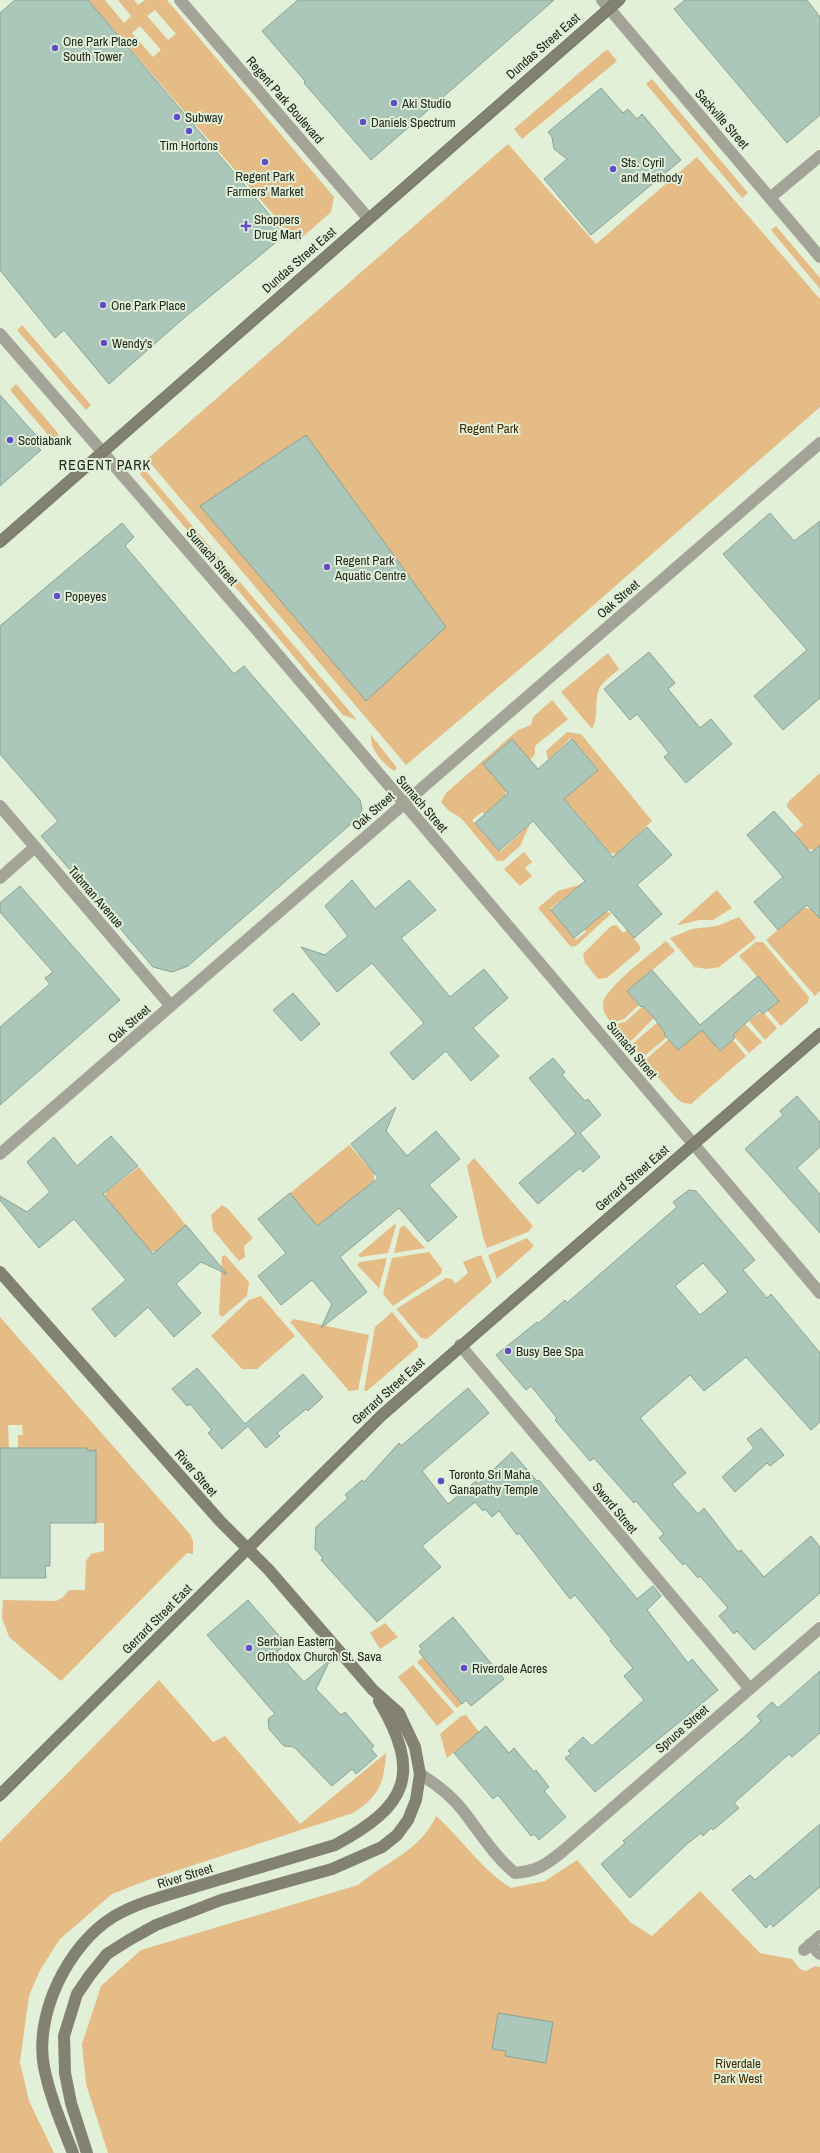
<svg xmlns="http://www.w3.org/2000/svg" width="820" height="2153" font-family="'Archivo Narrow',sans-serif">
<style>
.green{fill:#e5bb86;fill-rule:evenodd}
.building{fill:#abc7b9;stroke:#89a396;fill-rule:evenodd}
.lines{fill:none;stroke-linecap:round;stroke-linejoin:round}
.street{stroke:#a4a398;stroke-width:12}
.secondary{stroke:#838171;stroke-width:12}
.tram{stroke:#737c6c;stroke-width:1}
.poi-dot{fill:#5f4ec6;stroke:#e2f0d8;stroke-width:1.5}
.labels{text-anchor:middle;dominant-baseline:central;stroke-width:4;stroke-linejoin:round;paint-order:stroke}
.poi-label{font-size:13px;fill:#23281f;stroke:#e2f0d8;text-anchor:start}
.street-label{font-size:13px;fill:#23281f;stroke:#e2f0d8}
.park-label{font-size:13px;fill:#422904;stroke:#e2f0d8}
.neighbourhood-label{font-size:14px;letter-spacing:1px;fill:#23281f;stroke:#e2f0d8}
</style>
<rect width="100%" height="100%" fill="#e2f0d8"/>
<!-- green -->
<path class="green" d="M88 0H105L124 23 131 16 118 0H134L138 5 145 0H167L334 197 331 212 297 242ZM155 10 176 34 168 40 147 16ZM140 26 161 50 153 57 132 33Z
M606 50 609 51 617 61 522 139 514 129Z
M652 79 748 193 742 198 646 84Z
M508 144 596 244 697 157 820 299V407L540 652 406 765 147 459Z
M776 226 820 278V289L771 230Z
M22 325 91 405 86 410 17 330Z
M16 384 58 433V436L54 442 10 390Z
M144 469 357 720 343 715 140 474Z
M608 653 619 669C613 675 603 681 599 689 594 701 599 717 592 729L561 692Z
M552 700 568 719 535 746V754L506 790 505 796 484 814 482 812 472 820 500 852 530 824 520 846 503 861H497L461 818 448 810 441 802 446 793 518 730 531 725 533 717Z
M567 732 581 734 652 821 617 854 610 853 565 800V794L598 769 571 738 548 760 546 751Z
M371 735 397 768 394 771C382 762 370 751 371 735Z
M820 773V845L815 850 807 849 794 833 803 825 787 807 788 802Z
M524 852 532 862 525 868 532 876 520 886 504 869Z
M582 884 550 909 576 940 586 932 584 930 605 912 612 913 576 946 571 947 538 908 558 891Z
M717 890 732 908 713 920H699L679 925 678 924Z
M804 908 811 909 820 919V991L815 996 766 940Z
M739 917 756 938 719 967 707 969 694 967 670 938 692 929 717 926Z
M616 925 623 933 627 930 640 946V950L607 978 598 979 585 963 583 954 611 926Z
M666 941 675 951 627 991 639 1005 624 1019 611 1023C607 1017 602 1011 603 1003 605 988 653 952 666 941Z
M756 942H763L809 997 808 1002 781 1026 767 1010 779 1001 739 956Z
M643 1006 654 1018 629 1043 613 1025 625 1022Z
M760 1012 763 1014 764 1013 777 1028 765 1040 749 1021Z
M658 1022 666 1032 667 1037 642 1058 631 1045Z
M745 1024 762 1042 749 1053 733 1035Z
M702 1030 720 1051 733 1040 746 1056 691 1104 684 1103 678 1100 644 1061 669 1039 678 1050Z
M349 1145 374 1173V1181L318 1225 313 1224 290 1193Z
M474 1158 533 1226 528 1232 487 1248 483 1237 467 1166Z
M139 1167 186 1225 159 1251 151 1252 105 1197 106 1192Z
M222 1205 228 1209 253 1238 244 1246 245 1257 239 1261 213 1230 211 1215Z
M395 1224 396 1226 388 1253 360 1257 358 1255Z
M404 1225 425 1248 394 1253 400 1228Z
M527 1238 534 1246 497 1279 488 1255Z
M429 1252 442 1269 441 1274 393 1306 383 1294 392 1258Z
M225 1255 249 1282 247 1296 222 1317 219 1314 222 1256Z
M481 1255 492 1282 427 1339 421 1338 396 1309 446 1278 452 1279 455 1284 468 1273 463 1262Z
M387 1258 379 1288 357 1265 360 1262Z
M261 1296 295 1336 257 1369H242L211 1336 249 1300Z
M392 1312 417 1342 418 1347 367 1391H364L375 1327Z
M0 1317 190 1534 193 1541V1554L187 1553 61 1681 9 1637 2 1618 3 1600 56 1601 62 1598 69 1590H85L86 1561 91 1554 104 1551V1523H96V1451H88L87 1448H18V1435H23L22 1425H8L9 1448H0Z
M294 1319 369 1335 358 1390 349 1391 290 1322Z
M385 1623 398 1637 380 1649 370 1633Z
M423 1657 462 1704 457 1708 417 1662Z
M413 1665 454 1712 437 1726 398 1677Z
M159 1680 213 1742 225 1736 300 1824 386 1753C384 1784 379 1796 353 1813L148 1880 112 1894 60 1939 40 1970 29 1996 20 2062 29 2101 54 2153H0V1842Z
M466 1715 479 1732 447 1758 440 1734 461 1716Z
M436 1816C462 1839 482 1870 511 1888L545 1881 577 1860 630 1922 652 1936 700 1891 760 1953 792 1959 800 1969 806 1971 815 1966 820 1967V2153H108L86 2084 82 2044 101 1986 141 1950 358 1885C386 1862 421 1850 436 1816Z"/>
<!-- building -->
<path class="building" d="M15 0H88L286 234 185 317 109 384 64 330 55 338 0 270V13Z
M298 0H554L371 160 304 83 305 81 262 31Z
M685 0H807L820 17V115L787 143 674 9Z
M601 88 623 113 628 109 637 119 642 114 681 160 591 235 544 179 567 159 554 149 552 137 548 132Z
M0 395 41 441 36 445 41 450 0 486Z
M306 435 446 627 366 701 200 506Z
M770 513 794 541 820 521V698L783 730 754 696 807 650 723 554Z
M122 523 134 537 125 546 234 674 244 666 360 800 362 809 360 816 188 966 172 972 153 967 41 836 58 821 0 754V626Z
M649 652 675 683 668 689 700 728 711 719 732 744 686 783 664 757 669 753 637 714 630 720 604 689Z
M512 739 538 769 572 739 598 770 564 799 613 857 647 827 672 855 637 885 662 914 634 938 609 909 574 938 551 910 585 881 533 821 499 851 475 823 508 793 483 764Z
M774 811 811 853 820 845V919L807 905 778 930 754 902 783 877 747 835Z
M352 880 375 909 409 880 436 910 401 938 450 997 484 969 508 998 473 1028 499 1056 471 1081 446 1051 413 1080 390 1053 424 1023 372 963 337 992 301 947 325 955 348 936 325 906Z
M20 886 120 1000 0 1105V1027L50 984 45 978 53 972 0 912V903Z
M652 970 700 1025 758 976 779 1001 763 1014 760 1010 733 1035 735 1038 720 1051 702 1030 678 1050 664 1034 665 1033 654 1018 643 1006 641 1007 627 991Z
M293 993 320 1024 301 1041 273 1010Z
M553 1058 565 1072 562 1075 585 1101 588 1099 601 1115 580 1133 600 1157 583 1172 580 1168 538 1204 519 1183 576 1134 529 1078Z
M797 1096 820 1122V1147L797 1168 820 1194V1233L745 1149 783 1115 780 1111Z
M396 1107 386 1131 407 1156 436 1131 460 1159 429 1185 457 1217 428 1242 399 1208 340 1257 367 1292 321 1328 332 1304 312 1280 281 1305 258 1276 286 1253 258 1219 290 1193 317 1226 378 1178 351 1144Z
M111 1136 138 1166 103 1194 153 1254 186 1225 227 1274 201 1262 176 1284 201 1313 174 1337 148 1307 115 1337 92 1309 126 1280 74 1219 39 1248 0 1200V1196L27 1212 50 1192 27 1162 54 1137 77 1166Z
M689 1190 696 1191 755 1260 743 1270 767 1298 771 1294 820 1353V1422L811 1430 746 1357 704 1391 690 1375 640 1418 686 1473 672 1484 698 1514 704 1508 738 1552 741 1550 764 1577 811 1536 820 1547V1593L754 1650 737 1631 734 1634 719 1616 728 1608 700 1576 698 1578 685 1563 683 1565 659 1538 664 1534 636 1501 634 1503 594 1458 590 1461 555 1420 557 1418 531 1386 526 1390 496 1355 537 1322 539 1323 565 1300 567 1303 677 1207 673 1202ZM703 1263 728 1292 700 1315 675 1286Z
M197 1368 245 1424 303 1374 323 1397 308 1411 306 1409 277 1433 280 1436 266 1448 248 1426 222 1449 208 1433 212 1430 190 1404 187 1406 172 1389Z
M468 1388 489 1413 422 1471 448 1504 476 1481 478 1484 512 1452 537 1481 539 1480 637 1599 653 1586 661 1596 647 1610 688 1663 692 1659 718 1690 595 1792 565 1758 571 1754 568 1751 583 1737 592 1746 644 1700 624 1676 633 1668 610 1641 612 1640 575 1595 570 1599 519 1533 517 1535 499 1511 492 1517 485 1509 483 1511 475 1502 422 1546 441 1567 377 1622 321 1560 323 1558 315 1549 316 1527 348 1498 345 1495 362 1480 364 1482 399 1443 401 1446Z
M761 1428 784 1455 770 1466 767 1463 735 1492 722 1477 754 1448 747 1439Z
M0 1448H87L88 1451 96 1450V1523H50V1566H45L46 1578H0Z
M248 1600 286 1644 277 1652 304 1682 330 1660 316 1689 341 1715 345 1712 374 1746 371 1749 377 1756 356 1774 352 1769 332 1786 294 1747 284 1746 269 1729 268 1719 275 1714 207 1635Z
M453 1617 504 1679 471 1706 466 1700 462 1704 419 1652 422 1649 419 1646Z
M820 1671V1733L792 1757 789 1754 734 1803 739 1808 713 1830 711 1828 703 1836 701 1833 687 1844 630 1898 601 1864 625 1843 623 1841 745 1736 761 1721 757 1716 772 1702 778 1708Z
M486 1726 509 1753 514 1748 534 1772 536 1770 549 1787 544 1791 566 1817 539 1840 534 1834 531 1836 498 1795 493 1799 454 1753Z
M820 1824V1887L773 1927 770 1923 766 1928 732 1890 750 1875 755 1880Z
M498 2013 553 2022 546 2063 505 2056 506 2051 492 2049Z"/>
<g class="lines">
<!-- street -->
<path class="street" d="M180 0 368 218
M602 0 820 257
M771 197 820 156
M0 334 256 629 820 1293
M0 806 171 1006
M0 878 35 847
M0 1154 820 443
M460 1345 750 1689
M420 1774C436 1784 453 1797 464 1812 481 1834 494 1856 515 1873 537 1871 546 1865 563 1851L820 1628
M810 1944 820 1954
M804 1950 820 1936"/>
<!-- secondary -->
<path class="secondary" d="M0 542 619 0
M0 1272 220 1521 268 1569 373 1690 399 1713 415 1747 420 1774 416 1800 408 1820 397 1835 382 1847 332 1869 221 1900 156 1925 129 1940 107 1954 90 1975 77 1994 64 2036 65 2073 71 2103 87 2153
M0 1795 381 1416 820 1034
M73 2153C62 2125 50 2097 44 2067 34 2014 68 1945 113 1917 140 1901 172 1894 201 1885 246 1872 290 1858 335 1845 408 1806 422 1774 379 1701"/>
<!-- tram -->
<path class="tram" d="M0 535 611 0
M0 548 626 0
M0 1788 385 1405 820 1028
M0 1802 339 1463 395 1409 820 1041"/>
</g>
<!-- markers -->
<g class="poi-dot">
<circle cx="55" cy="48" r="4"/>
<circle cx="394" cy="103" r="4"/>
<circle cx="177" cy="117" r="4"/>
<circle cx="363" cy="122" r="4"/>
<circle cx="189" cy="131" r="4"/>
<circle cx="265" cy="162" r="4"/>
<circle cx="613" cy="169" r="4"/>
<path d="M244 220h4v4h4v4h-4v4h-4v-4h-4v-4h4z"/>
<circle cx="103" cy="305" r="4"/>
<circle cx="104" cy="343" r="4"/>
<circle cx="10" cy="440" r="4"/>
<circle cx="327" cy="567" r="4"/>
<circle cx="57" cy="596" r="4"/>
<circle cx="508" cy="1351" r="4"/>
<circle cx="441" cy="1481" r="4"/>
<circle cx="249" cy="1648" r="4"/>
<circle cx="464" cy="1668" r="4"/>
</g>
<g class="labels">
<!-- poi labels -->
<g class="poi-label">
<text x="63" y="41">One Park Place<tspan x="63" dy="15">South Tower</tspan></text>
<text x="402" y="103">Aki Studio</text>
<text x="185" y="117">Subway</text>
<text x="371" y="122">Daniels Spectrum</text>
<text x="189" y="145" text-anchor="middle">Tim Hortons</text>
<text x="621" y="162">Sts. Cyril<tspan x="621" dy="15">and Methody</tspan></text>
<text x="265" y="176" text-anchor="middle">Regent Park<tspan x="265" dy="15">Farmers' Market</tspan></text>
<text x="254" y="219">Shoppers<tspan x="254" dy="15">Drug Mart</tspan></text>
<text x="111" y="305">One Park Place</text>
<text x="112" y="343">Wendy's</text>
<text x="18" y="440">Scotiabank</text>
<text x="335" y="560">Regent Park<tspan x="335" dy="15">Aquatic Centre</tspan></text>
<text x="65" y="596">Popeyes</text>
<text x="516" y="1351">Busy Bee Spa</text>
<text x="449" y="1474">Toronto Sri Maha<tspan x="449" dy="15">Ganapathy Temple</tspan></text>
<text x="257" y="1641">Serbian Eastern<tspan x="257" dy="15">Orthodox Church St. Sava</tspan></text>
<text x="472" y="1668">Riverdale Acres</text>
</g>
<!-- street labels -->
<g class="street-label">
<text transform="translate(543 46) rotate(-41)">Dundas Street East</text>
<text transform="translate(285 100) rotate(49)">Regent Park Boulevard</text>
<text transform="translate(722 119) rotate(49)">Sackville Street</text>
<text transform="translate(299 260) rotate(-41)">Dundas Street East</text>
<text transform="translate(212 557) rotate(49)">Sumach Street</text>
<text transform="translate(618 599) rotate(-41)">Oak Street</text>
<text transform="translate(422 804) rotate(49)">Sumach Street</text>
<text transform="translate(373 811) rotate(-41)">Oak Street</text>
<text transform="translate(96 897) rotate(49)">Tubman Avenue</text>
<text transform="translate(129 1024) rotate(-41)">Oak Street</text>
<text transform="translate(632 1050) rotate(50)">Sumach Street</text>
<text transform="translate(632 1178) rotate(-41)">Gerrard Street East</text>
<text transform="translate(388 1391) rotate(-42)">Gerrard Street East</text>
<text transform="translate(196 1473) rotate(49)">River Street</text>
<text transform="translate(615 1508) rotate(50)">Sword Street</text>
<text transform="translate(157 1619) rotate(-45)">Gerrard Street East</text>
<text transform="translate(682 1729) rotate(-41)">Spruce Street</text>
<text transform="translate(185 1876) rotate(-17)">River Street</text>
</g>
<!-- park labels -->
<g class="park-label">
<text x="489" y="428">Regent Park</text>
<text x="738" y="2063">Riverdale<tspan x="738" dy="15">Park West</tspan></text>
</g>
<!-- neighbourhood labels -->
<g class="neighbourhood-label">
<text x="105" y="465">REGENT PARK</text>
</g>
</g>
</svg>
